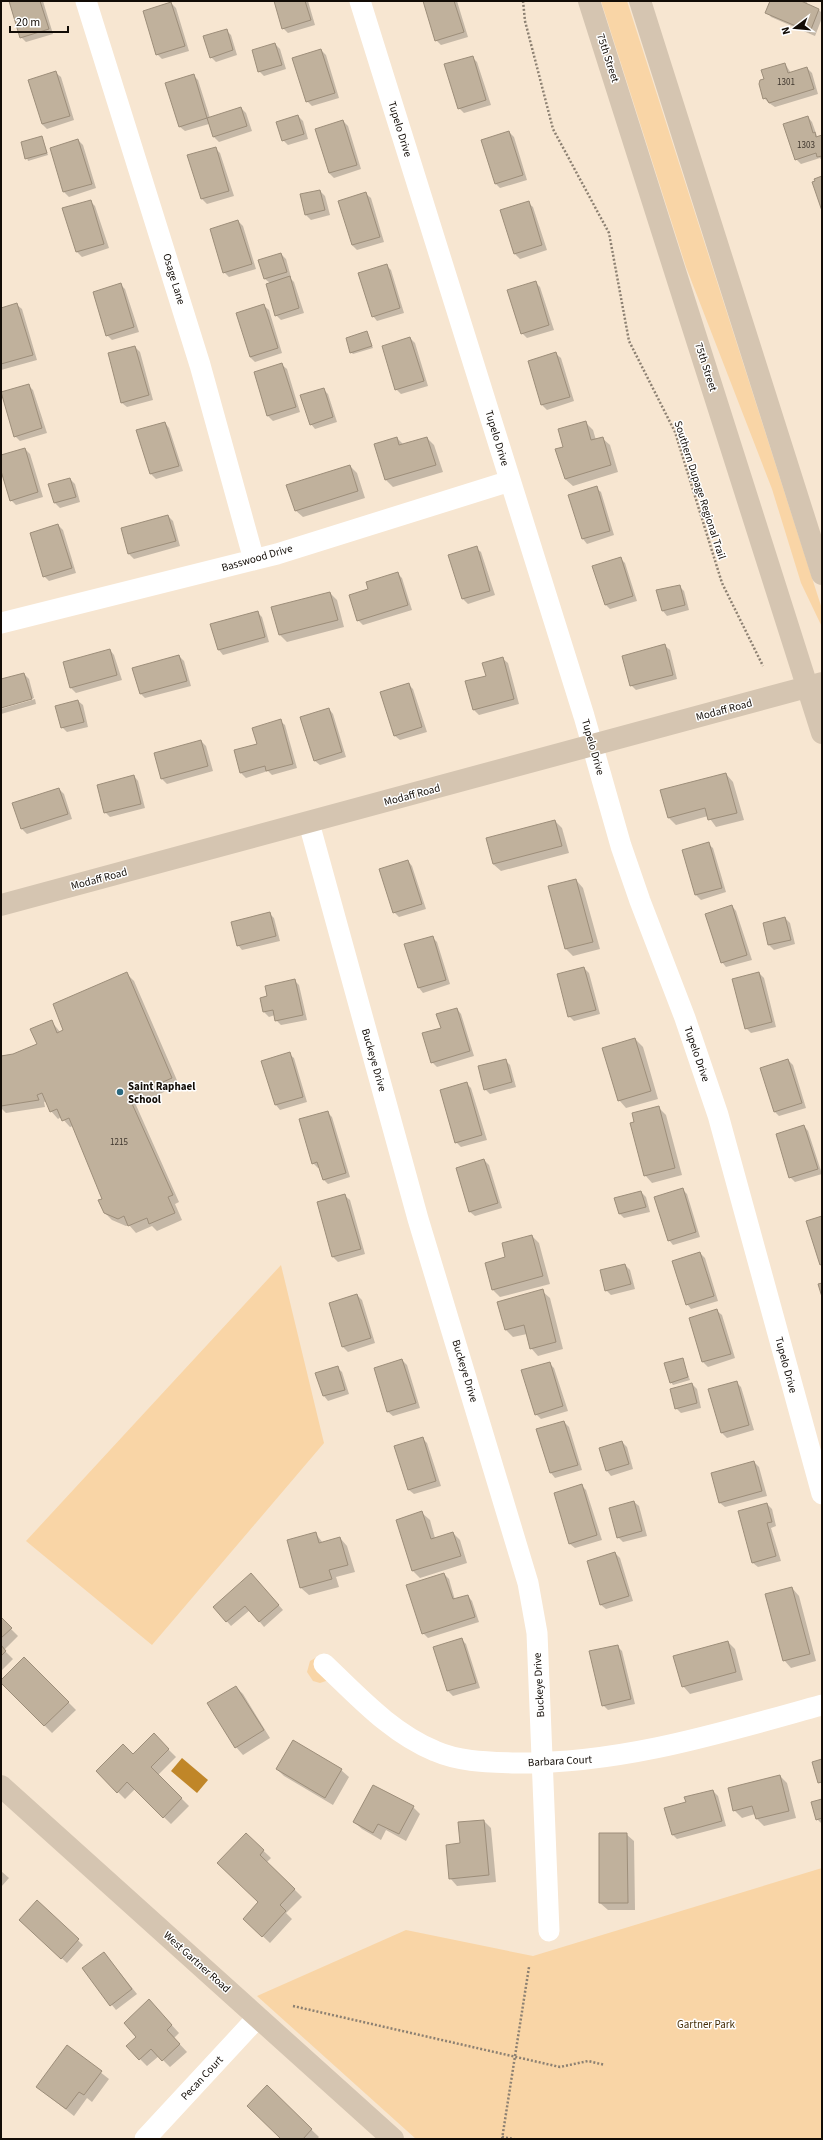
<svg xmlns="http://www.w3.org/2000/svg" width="823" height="2140" font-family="'Source Sans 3',sans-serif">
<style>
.green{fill:#f9d5a6}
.water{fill:#c08628}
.shadow{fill:#0003}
.building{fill:#c0b19c;stroke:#9d8e7a}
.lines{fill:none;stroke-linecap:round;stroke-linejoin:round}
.path{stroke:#8c8072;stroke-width:2.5;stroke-dasharray:2 2;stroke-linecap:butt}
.street{stroke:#fff;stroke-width:21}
.secondary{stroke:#d5c5b1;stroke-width:22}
.poi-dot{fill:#2b697f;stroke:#fff;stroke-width:1.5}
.labels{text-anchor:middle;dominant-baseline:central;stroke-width:3;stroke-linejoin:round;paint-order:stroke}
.number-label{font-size:9px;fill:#3e352c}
.street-label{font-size:11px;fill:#120c06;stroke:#fff}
.poi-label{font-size:11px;font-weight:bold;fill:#120c06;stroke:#fff;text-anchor:start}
.park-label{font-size:11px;fill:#462e07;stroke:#fff}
</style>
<rect width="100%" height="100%" fill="#f7e6d1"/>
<!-- green -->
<path class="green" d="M601 1H627L822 609V627L801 583 772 489 686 267Z
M281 1265 324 1443 152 1645 26 1541Z
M319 1656 329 1680 320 1683 313 1681 307 1672 310 1661Z
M822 1868V2139H416L257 1996 406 1930 533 1956Z"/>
<!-- water -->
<path class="water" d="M182 1758 208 1780 197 1793 171 1771Z"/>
<!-- shadow -->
<path class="shadow" d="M10 1H43L53 34 26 42 21 37Z
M275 1H308L315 25 288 33 283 28Z
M424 1H457L468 37 441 45 436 40Z
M772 1H808L806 4 819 10 822 13V18L815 36 771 17 767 12Z
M171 3 176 8 189 51 162 59 157 54Z
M226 30 231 35 237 55 216 62 211 57Z
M275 44 280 49 286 69 264 76 259 71Z
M321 50 326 55 339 98 312 106 307 101Z
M472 57 477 62 491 105 464 113 459 108Z
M785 64 791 73 807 68 812 73 818 94 775 107 769 103 764 98 765 80Z
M56 73 61 77 74 120 47 129 42 124Z
M193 75 198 80 210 118 241 108 246 113 252 131 219 142 214 137 209 124 185 131 180 127Z
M298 116 303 121 308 139 288 145 283 140Z
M808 117 812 122 817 136H822V161L820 158 801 164 796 159Z
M343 121 348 126 361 169 334 178 329 173Z
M509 132 514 137 527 180 500 188 495 183Z
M42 137 48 155 28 161 22 142Z
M78 140 83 145 96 188 69 197 64 192 51 149Z
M215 148 220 153 234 196 207 204 202 199 189 156Z
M320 191 325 196 330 215 311 220 306 215 301 195Z
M366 194 371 198 384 242 357 250 352 245Z
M90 201 95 206 109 248 82 257 77 252 63 209Z
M528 203 533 207 547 250 520 259 515 254 502 211Z
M238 221 243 226 256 269 229 277 224 272Z
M281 254 286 259 291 277 290 278 294 282 304 313 281 320 276 315 270 283 265 279 260 261Z
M386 265 391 270 404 313 377 321 373 316Z
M535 282 540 287 554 330 527 338 522 333Z
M120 284 125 289 139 332 112 340 107 335Z
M17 305 22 309 37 360 1 370V309Z
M264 306 269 310 282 353 255 362 250 357Z
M367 332 373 348 353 354 351 352Z
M410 338 415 343 428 386 401 394 396 389Z
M135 347 140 352 153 400 127 407 122 403Z
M556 354 561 358 574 401 547 410 542 405 529 362Z
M282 365 287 369 300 412 273 421 268 416 255 373Z
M28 385 33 390 47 433 20 441 15 436Z
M323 389 328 394 337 422 315 429 311 424Z
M585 422 593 430 596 440 602 438 610 445 618 472 573 486 565 479Z
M165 423 169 428 183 471 156 479 151 474 138 431Z
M397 438 404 445 427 438 434 445 443 472 393 487 386 480 375 444Z
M25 449 30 454 43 497 16 505 11 500 1 467V456Z
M350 466 357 473 365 498 303 517 295 510Z
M70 479 75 484 80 502 60 508 55 503 49 484Z
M596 488 601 492 614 535 587 544 583 539Z
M168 516 173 521 180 546 134 559 129 554 122 529Z
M58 525 63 530 76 573 49 581 44 576Z
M476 548 481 552 495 595 468 604 463 599Z
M620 558 625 563 637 601 610 609 605 604Z
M397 573 402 578 412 610 363 625 358 620 369 589Z
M679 586 684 591 689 610 667 616 663 611Z
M330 593 337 600 344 627 287 642 280 635 273 608Z
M257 612 262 617 269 642 223 655 219 650Z
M665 646 670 650 677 679 636 690 631 685Z
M110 650 114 655 122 680 76 693 71 688 64 663Z
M179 656 184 661 191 686 145 698 140 693Z
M503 659 508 663 519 704 479 715 474 710 487 677Z
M24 674 29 679 34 698 1 707V680Z
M408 684 413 689 427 732 400 740 395 736Z
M35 699 36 704 1 714V709Z
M78 701 83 705 88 727 67 732 62 727Z
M329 709 333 714 346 757 320 765 315 761Z
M280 721 285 725 297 768 272 775 268 771 246 778 241 773 258 745Z
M201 741 206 746 213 771 167 784 162 779 155 754Z
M726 774 733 782 744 820 716 827 708 816 676 825 669 818Z
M134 776 138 781 145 808 110 817 105 812Z
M59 789 64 794 72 819 27 834 22 829Z
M555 821 562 828 569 853 501 871 493 864Z
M708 844 713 848 726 892 701 900 696 895 683 851Z
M408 861 412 866 426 909 399 917 394 912Z
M576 880 583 888 600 949 573 956 566 949Z
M732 906 736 911 752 960 726 967 722 962Z
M269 913 274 918 280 941 242 950 238 945Z
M785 918 790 923 795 944 774 950 769 945 764 924Z
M432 937 437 942 450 984 423 993 419 988 405 945Z
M584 968 589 973 600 1014 574 1021 569 1016Z
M759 973 764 978 776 1027 751 1033 746 1028Z
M127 974 134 981 179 1085 136 1105 179 1202 175 1204 182 1220 157 1231 152 1226 136 1233 129 1225 126 1226 112 1220 105 1213 103 1199 73 1126 70 1127 61 1117 58 1119 51 1111 47 1101 44 1102 45 1107 6 1113 1 1108V1053V1057L13 1055 38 1045 51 1021 61 1033Z
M294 980 299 985 307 1020 281 1025 276 1020 275 1015 269 1017 264 1012 261 999 269 997Z
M457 1009 461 1014 474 1056 437 1067 432 1062 442 1028Z
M635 1039 643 1047 658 1099 626 1108 619 1100Z
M289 1054 294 1058 307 1102 280 1110 276 1105 262 1062Z
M505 1060 510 1065 516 1087 490 1094 485 1089Z
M788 1060 793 1065 806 1108 779 1116 774 1111Z
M466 1083 471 1088 487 1140 461 1147 456 1142Z
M658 1107 666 1115 682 1175 652 1183 645 1175 636 1122Z
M327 1112 332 1117 350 1177 328 1184 323 1179 320 1167 318 1168 313 1163Z
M804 1126 808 1131 822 1174 795 1182 790 1177Z
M484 1160 489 1165 502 1208 475 1216 470 1212Z
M682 1189 687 1194 700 1237 673 1245 669 1240Z
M641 1192 646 1197 650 1212 624 1218 619 1213Z
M345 1196 350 1200 365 1254 338 1262 333 1257 318 1203Z
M532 1236 539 1243 550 1284 500 1297 493 1290 486 1263 506 1258Z
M700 1253 705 1258 718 1301 691 1309 687 1304Z
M625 1265 630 1270 635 1289 611 1295 606 1290Z
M542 1291 550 1298 563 1349 538 1356 531 1348 527 1334 513 1337 506 1330 498 1302Z
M357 1295 362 1300 375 1343 348 1352 343 1347 330 1304Z
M717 1311 722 1315 735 1358 708 1367 703 1362 690 1319Z
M682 1359 690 1380 673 1385 671 1382Z
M402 1360 407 1365 420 1408 393 1416 388 1412Z
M549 1363 554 1368 568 1411 541 1419 536 1414Z
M337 1367 342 1372 349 1394 328 1401 324 1396 317 1373Z
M736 1382 741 1387 754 1430 727 1438 722 1433Z
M692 1384 697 1389 701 1408 681 1413 676 1408Z
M564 1422 569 1427 582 1470 555 1478 551 1473 537 1430Z
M422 1438 427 1443 441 1486 414 1494 409 1490Z
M622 1442 627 1447 633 1469 611 1476 607 1471Z
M754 1462 759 1467 767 1496 725 1507 720 1503Z
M581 1485 586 1490 602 1540 575 1548 570 1544Z
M634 1502 639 1506 647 1536 623 1542 618 1537Z
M767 1504 772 1509 776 1526 771 1528 781 1561 758 1567 753 1563Z
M422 1513 430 1520 435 1538 453 1533 460 1540 467 1563 420 1578 413 1571Z
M315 1533 323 1543 340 1538 347 1546 355 1572 336 1577 339 1587 309 1595 301 1588Z
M615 1553 620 1558 633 1601 606 1609 601 1605Z
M444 1574 449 1579 455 1600 468 1596 472 1601 479 1622 428 1638 423 1633Z
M256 1579 283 1610 264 1627 250 1610 231 1626 214 1607Z
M792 1588 799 1596 816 1661 791 1668 784 1660Z
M1 1619 18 1636 4 1650 13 1659 1 1671Z
M462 1640 466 1644 480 1688 453 1696 448 1691 435 1648Z
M728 1642 735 1649 743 1680 690 1694 683 1686Z
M617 1646 622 1651 635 1704 608 1710 603 1705Z
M24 1658 76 1710 52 1733 1 1682Z
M236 1687 243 1694 270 1738 243 1755 236 1747Z
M154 1735 176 1757 158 1775 189 1806 171 1824 135 1789 125 1799 97 1771 133 1755Z
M293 1741 341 1770 349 1777 333 1805 284 1776 277 1769Z
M780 1776 787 1783 796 1818 764 1826 757 1819 755 1814 742 1818 734 1810Z
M713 1791 718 1796 726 1826 677 1839 672 1834 687 1803Z
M822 1800V1824L817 1819Z
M413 1807 420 1814 406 1841 386 1830 381 1840 362 1829 354 1822Z
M484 1821 491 1828 496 1882 457 1886 450 1878 461 1844Z
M246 1834 271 1858 267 1862 302 1897 286 1913 292 1919 270 1943 252 1926 260 1903Z
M626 1834 634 1841 635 1910H608L600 1903Z
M1 1871 9 1878 1 1887Z
M37 1902 83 1945 67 1963 25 1925Z
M104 1953 137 1994 116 2010 83 1969Z
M149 2000 179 2033 174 2038 187 2052 170 2067 159 2056 147 2066 140 2059 138 2037Z
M67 2046 109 2079 92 2102 87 2098 74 2116 37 2087Z
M267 2087 319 2137 317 2139H282Z"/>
<!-- building -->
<path class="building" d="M9 1H40L49 29 20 38Z
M274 1H305L311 20 282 29Z
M423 1H454L464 32 435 41Z
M770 1H801L819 9 810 32 765 13Z
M171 2 185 46 156 55 143 11Z
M227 29 233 50 210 58 203 36Z
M275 43 282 65 258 72 252 50Z
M321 49 335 93 306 102 292 58Z
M473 56 486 100 458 109 444 64Z
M785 63 788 73 807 67 814 89 769 103 766 98 763 99 759 84 760 80 764 79 761 70Z
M56 71 70 116 42 124 28 80Z
M194 74 207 118 179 127 165 83Z
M241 107 247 126 213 137 207 118Z
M298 115 304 134 282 141 276 122Z
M808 116 813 133 815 132 816 137 822 135V156L817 157 816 153 795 160 783 124Z
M343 120 357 165 329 173 315 129Z
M509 131 523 175 495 184 481 140Z
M42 136 47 153 25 159 21 142Z
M78 139 92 184 63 192 50 148Z
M216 147 229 191 201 199 187 155Z
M822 176V211L812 182 815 181 814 179Z
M320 190 325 210 305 215 300 194Z
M366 192 380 237 352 245 338 201Z
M91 200 104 244 76 252 62 208Z
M529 201 542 245 514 254 500 210Z
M238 220 252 264 223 273 210 229Z
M281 253 287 272 264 279 258 260Z
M387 264 400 308 372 317 358 273Z
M290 276 299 308 275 316 266 284Z
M536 281 549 325 521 334 507 290Z
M121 283 134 327 106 336 93 292Z
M17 303 33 355 1 364V308Z
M264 304 278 348 250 357 236 313Z
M367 331 372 346 350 353 346 338Z
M410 337 424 381 395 390 382 346Z
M135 346 149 395 121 403 108 353Z
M556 352 570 397 541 405 528 361Z
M282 363 296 407 267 416 254 372Z
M29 384 42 428 14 437 1 392Z
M324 388 333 417 310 425 300 395Z
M586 421 591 440 603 437 611 465 565 479 555 449 563 447 558 429Z
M165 422 179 466 150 474 136 430Z
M397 437 399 445 427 437 436 465 385 480 374 444Z
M25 448 38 492 10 501 1 471V455Z
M350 465 358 491 295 511 286 485Z
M70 478 76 497 54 503 48 484Z
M597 486 610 531 582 539 568 495Z
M168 515 176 541 128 554 121 528Z
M58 524 72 568 43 577 30 533Z
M477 546 490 591 462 599 448 555Z
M621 557 633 596 605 605 592 566Z
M398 572 408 605 357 621 349 595 368 589 366 582Z
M680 585 685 605 662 611 656 590Z
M330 592 338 620 279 635 271 607Z
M258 611 265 637 218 650 210 624Z
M665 644 673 675 630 686 622 656Z
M110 649 117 675 70 688 63 662Z
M179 655 187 681 140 694 132 668Z
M503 657 514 699 473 710 465 681 486 676 482 663Z
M24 673 32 699 1 708V679Z
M409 683 422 727 394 736 380 692Z
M78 700 84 722 61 728 55 706Z
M329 708 342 752 314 761 300 717Z
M281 719 293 764 266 771 265 766 240 773 234 750 257 744 252 728Z
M201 740 208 766 161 779 154 753Z
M726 773 737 813 708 820 705 808 668 818 660 790Z
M134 775 141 804 104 813 97 785Z
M59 788 68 814 21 829 12 803Z
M555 820 562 846 493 864 486 838Z
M709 842 722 888 695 895 682 850Z
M408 860 422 904 393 913 379 869Z
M576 879 593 942 565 949 548 886Z
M732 905 747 955 721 963 705 914Z
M270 912 276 936 237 946 231 922Z
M785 917 791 940 768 945 763 923Z
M433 936 446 980 418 988 404 944Z
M584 967 596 1010 568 1017 557 974Z
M127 972 172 1078 129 1097 173 1195 168 1197 175 1213 149 1224 147 1218 128 1226 124 1216 118 1219 104 1213 98 1200 102 1199 69 1118 62 1121 57 1109 50 1112 42 1093 37 1095 39 1100 1 1106V1056L13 1054 37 1044 30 1029 52 1020 57 1033 63 1030 53 1004Z
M759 972 772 1022 745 1029 732 979Z
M295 979 303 1015 275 1021 273 1010 263 1012 260 998 267 996 265 986Z
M457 1008 470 1051 431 1063 422 1033 441 1028 436 1014Z
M635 1038 651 1091 618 1101 602 1048Z
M290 1052 303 1097 275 1105 261 1061Z
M506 1059 512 1082 484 1090 478 1066Z
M788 1059 802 1103 774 1112 760 1068Z
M467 1082 482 1135 455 1143 440 1090Z
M659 1106 675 1168 644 1176 630 1123 634 1122 632 1113Z
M328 1111 346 1173 323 1180 317 1162 312 1164 299 1119Z
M804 1125 818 1169 789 1178 776 1134Z
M484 1159 498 1203 469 1212 456 1168Z
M683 1188 696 1232 668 1241 654 1197Z
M641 1191 646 1207 619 1214 614 1198Z
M345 1194 361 1249 332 1257 317 1202Z
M822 1216V1264L820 1265 806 1221Z
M532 1235 543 1276 492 1290 485 1263 505 1257 502 1243Z
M700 1252 714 1296 686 1305 672 1261Z
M625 1264 631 1284 605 1291 600 1270Z
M822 1283V1297L818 1284Z
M543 1289 556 1342 530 1349 524 1325 505 1330 497 1302Z
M357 1294 371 1338 342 1347 329 1303Z
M717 1309 731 1354 702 1362 689 1318Z
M683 1358 688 1377 670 1383 664 1363Z
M402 1359 416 1403 387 1412 374 1368Z
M550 1362 563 1406 535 1415 521 1370Z
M338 1366 345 1390 323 1396 315 1373Z
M737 1381 749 1425 721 1433 708 1389Z
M692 1383 697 1403 675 1409 670 1389Z
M564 1421 578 1465 550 1473 536 1429Z
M423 1437 436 1481 408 1490 394 1446Z
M622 1441 629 1464 606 1471 599 1448Z
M754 1461 762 1491 719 1503 711 1473Z
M582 1484 597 1535 569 1544 554 1493Z
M634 1501 642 1531 617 1538 609 1508Z
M767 1503 772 1522 767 1523 776 1556 752 1563 738 1511Z
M422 1511 431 1539 453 1532 461 1556 412 1571 396 1520Z
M316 1532 319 1543 340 1537 348 1565 329 1570 332 1579 300 1588 287 1540Z
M615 1552 629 1596 600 1605 587 1561Z
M251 1573 279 1605 259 1622 245 1606 226 1622 213 1607Z
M444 1573 453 1599 468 1595 475 1617 422 1634 406 1585Z
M792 1587 810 1654 783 1661 765 1594Z
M1 1617 12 1628 1 1638Z
M462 1638 476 1683 447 1691 433 1647Z
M728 1641 736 1672 682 1687 673 1656Z
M1 1645 6 1651 1 1656Z
M618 1645 631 1699 602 1706 589 1651Z
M24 1657 69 1702 44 1726 1 1683V1680Z
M236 1686 264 1730 235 1748 207 1703Z
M154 1733 169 1749 151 1767 182 1798 163 1818 127 1782 117 1793 96 1771 123 1744 133 1754Z
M293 1740 342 1769 325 1798 276 1769Z
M822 1759V1782L818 1783 812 1762Z
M780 1775 789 1811 756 1819 752 1806 733 1811 728 1788Z
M373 1785 414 1806 399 1834 378 1824 373 1833 353 1822Z
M713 1790 722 1821 672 1835 664 1808 686 1802 684 1797Z
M822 1799V1818L816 1820 811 1802Z
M484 1820 489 1875 449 1879 446 1845 460 1843 458 1822Z
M246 1833 264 1850 260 1855 295 1889 280 1905 286 1911 262 1937 243 1919 258 1902 217 1863Z
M599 1833H627L628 1903H599Z
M37 1900 79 1939 61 1959 19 1920Z
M104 1952 132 1989 110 2006 82 1968Z
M149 1999 172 2025 167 2030 180 2044 162 2061 151 2049 139 2060 126 2046 136 2037 124 2023Z
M67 2045 102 2071 84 2095 79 2092 66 2109 36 2087Z
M267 2085 312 2129 303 2139H281L247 2106Z"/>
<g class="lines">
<!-- path -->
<path class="path" d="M523 1 525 21 553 129 609 233 629 341 675 432 722 583 763 666
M293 2006 560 2067 588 2061 605 2065
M502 2137 514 2139
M502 2139 529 1967"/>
<!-- street -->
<path class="street" d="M86 1 200 365 254 560
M360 1 584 716 621 846 640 901 685 1018 718 1115 822 1494
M1 623 277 554 510 481
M309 823 418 1219 528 1583 537 1633 549 1931
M324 1664C358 1696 391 1733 435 1751 460 1762 488 1762 515 1763 621 1764 721 1733 822 1705
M145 2139 258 2017"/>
<!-- secondary -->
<path class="secondary" d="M589 1 822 733
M640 1 822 574
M1 905 822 683
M1 1786 393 2139"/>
</g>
<!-- markers -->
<circle class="poi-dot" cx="120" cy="1092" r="4"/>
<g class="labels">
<!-- number labels -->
<g class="number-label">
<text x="786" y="82">1301</text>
<text x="806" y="145">1303</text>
<text x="119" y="1142">1215</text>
</g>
<!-- street labels -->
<g class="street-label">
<text transform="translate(608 58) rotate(72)">75th Street</text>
<text transform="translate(400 129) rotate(73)">Tupelo Drive</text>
<text transform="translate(174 279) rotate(73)">Osage Lane</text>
<text transform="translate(706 367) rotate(72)">75th Street</text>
<text transform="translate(497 438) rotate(73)">Tupelo Drive</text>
<text transform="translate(700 490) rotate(72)">Southern Dupage Regional Trail</text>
<text transform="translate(257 558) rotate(-16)">Basswood Drive</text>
<text transform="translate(724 710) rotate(-15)">Modaff Road</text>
<text transform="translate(593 747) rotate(74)">Tupelo Drive</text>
<text transform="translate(412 795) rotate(-15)">Modaff Road</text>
<text transform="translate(99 879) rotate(-15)">Modaff Road</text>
<text transform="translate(697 1054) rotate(71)">Tupelo Drive</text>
<text transform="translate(374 1060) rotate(74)">Buckeye Drive</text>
<text transform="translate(786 1365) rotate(75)">Tupelo Drive</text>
<text transform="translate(465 1371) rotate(73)">Buckeye Drive</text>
<text transform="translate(539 1685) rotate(-93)">Buckeye Drive</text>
<text transform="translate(560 1761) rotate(-3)">Barbara Court</text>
<text transform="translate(197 1962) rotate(42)">West Gartner Road</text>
<text transform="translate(202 2078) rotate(-47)">Pecan Court</text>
</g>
<!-- poi labels -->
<g class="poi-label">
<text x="128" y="1086">Saint Raphael<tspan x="128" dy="13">School</tspan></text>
</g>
<!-- park labels -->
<g class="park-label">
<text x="706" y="2024">Gartner Park</text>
</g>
</g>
<!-- border -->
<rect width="823" height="2140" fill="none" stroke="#120c06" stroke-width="4"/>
<!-- north arrow -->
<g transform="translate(795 28) rotate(254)" stroke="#ffffff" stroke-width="3" paint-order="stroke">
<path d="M0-3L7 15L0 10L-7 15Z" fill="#120c06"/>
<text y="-6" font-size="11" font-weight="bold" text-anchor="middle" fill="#120c06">N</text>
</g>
<!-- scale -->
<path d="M10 26v6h58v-6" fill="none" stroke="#120c06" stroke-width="2"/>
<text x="16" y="26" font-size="12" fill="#120c06" stroke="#ffffff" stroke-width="3" paint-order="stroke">20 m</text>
</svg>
